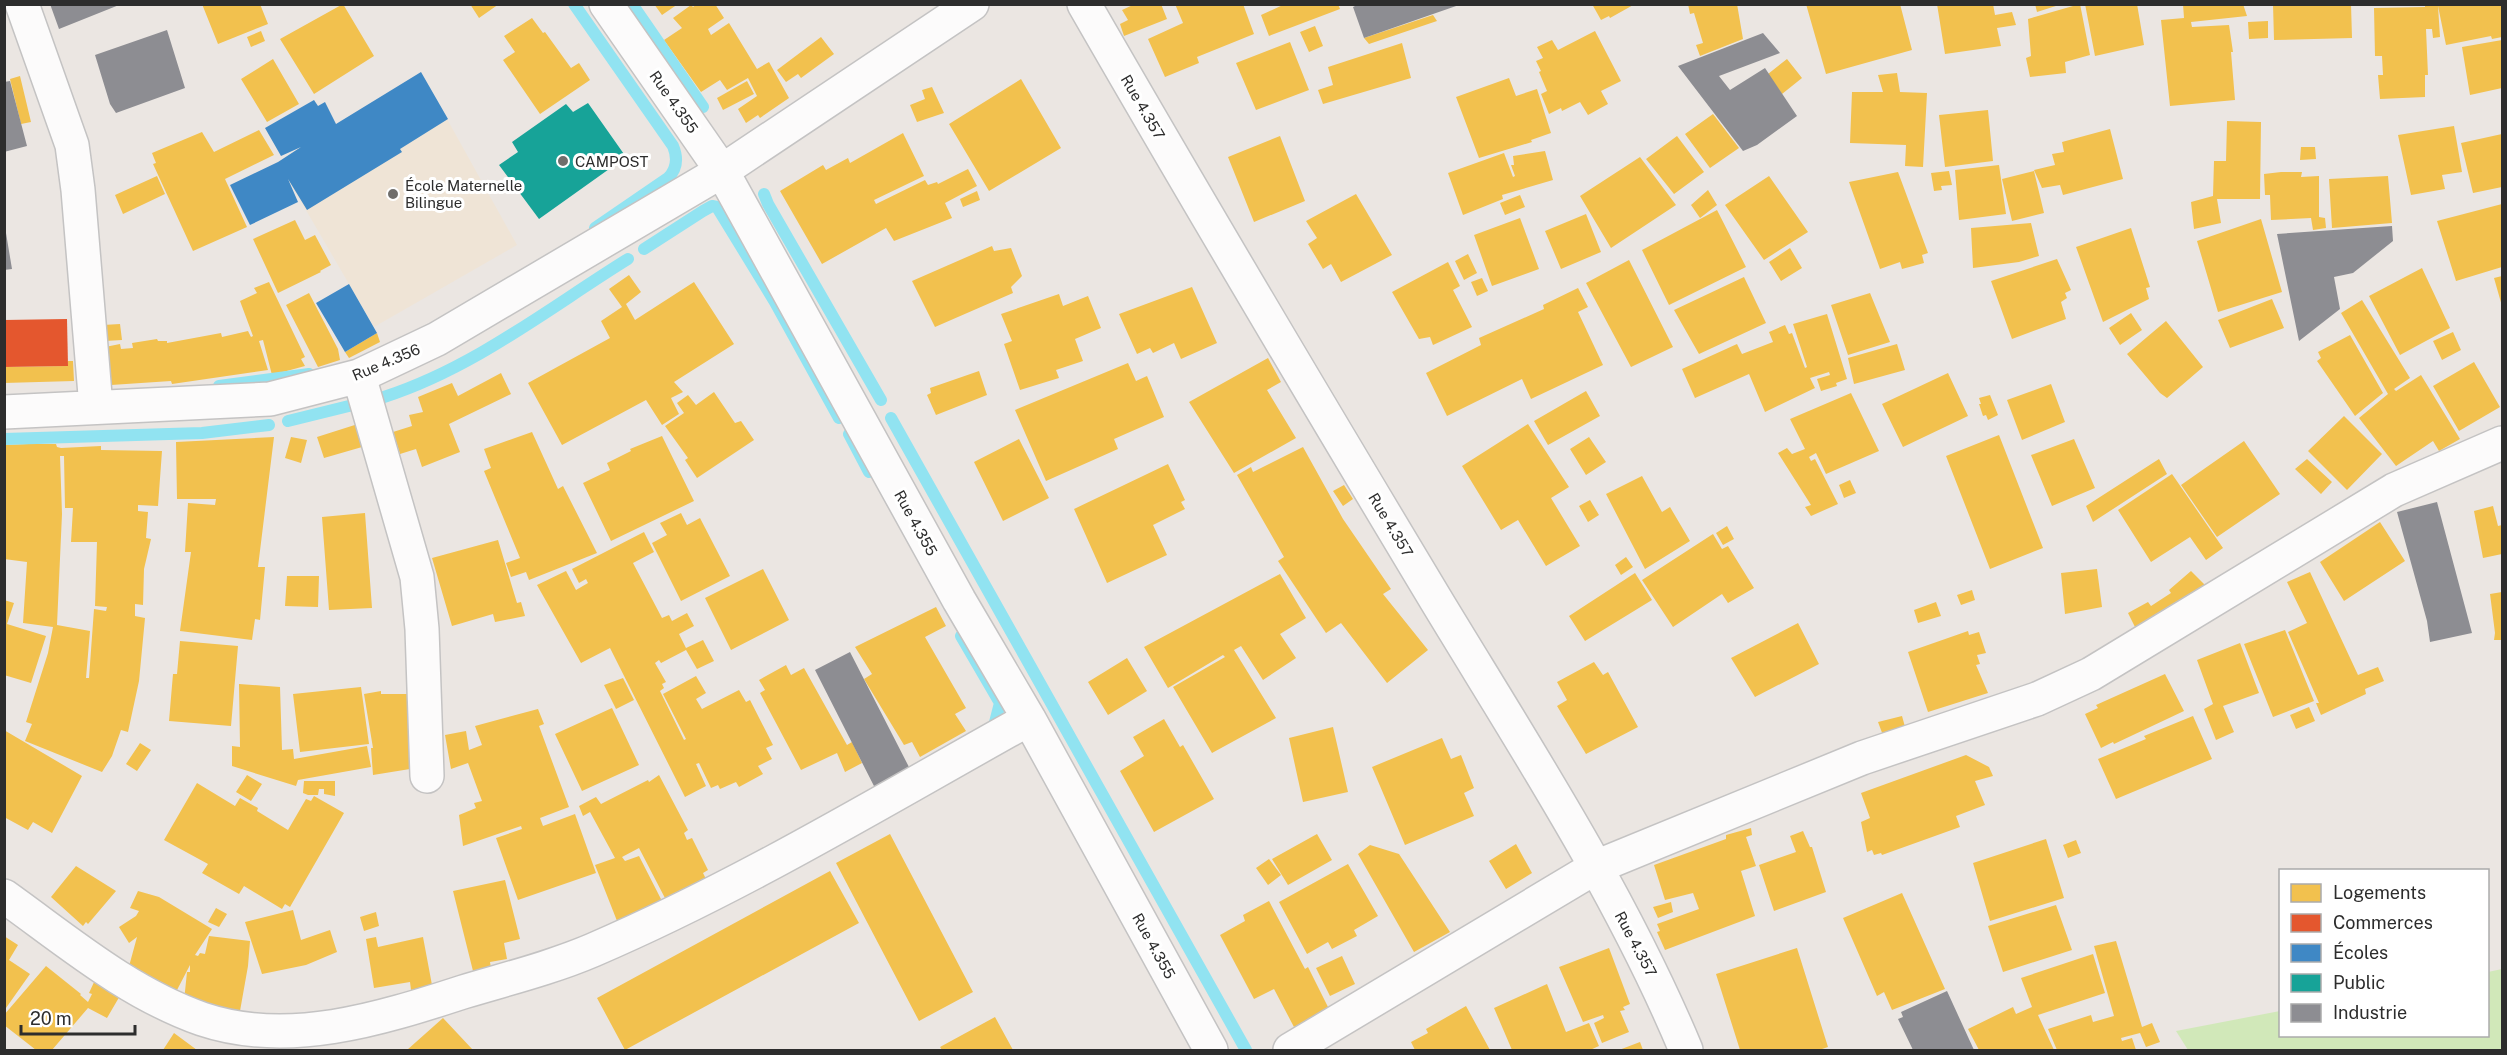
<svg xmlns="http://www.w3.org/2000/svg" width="2507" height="1055" font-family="'Public Sans',sans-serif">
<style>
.education{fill:#efe4d6}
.green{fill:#d1e8b9}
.homes{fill:#f2c14e;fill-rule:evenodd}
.shops{fill:#e4572e}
.schools{fill:#3f88c5}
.public{fill:#17a398}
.industry{fill:#8d8d92}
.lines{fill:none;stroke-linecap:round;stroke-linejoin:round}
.stream{stroke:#91e3f1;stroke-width:12}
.minor-casing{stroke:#c4c3c3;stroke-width:36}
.minor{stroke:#fcfbfb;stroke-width:33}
.poi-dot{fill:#706e6c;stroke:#fff;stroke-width:2}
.labels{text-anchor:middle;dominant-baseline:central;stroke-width:6;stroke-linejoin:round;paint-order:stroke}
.street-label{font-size:15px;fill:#2d2d2d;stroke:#fff}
.poi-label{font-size:15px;fill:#2d2d2d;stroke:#fff;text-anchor:start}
</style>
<rect width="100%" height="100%" fill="#ebe6e2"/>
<!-- education -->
<path class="education" d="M421 72 517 245 374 327 278 162Z"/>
<!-- green -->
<path class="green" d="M2502 969V1050H2188L2176 1031 2280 1011V1036H2488V972Z"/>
<!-- homes -->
<path class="homes" d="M202 4H260L268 24 218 44Z
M343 4 374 56 314 94 280 39Z
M470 4H499L479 18Z
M654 4H678L662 15Z
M697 4H715L724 18 708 29 711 35 729 23 757 69 769 62 789 98 760 118 758 115 746 123 738 109 757 96 748 78 727 90 720 80 701 92 664 40 682 28 673 18 691 5 693 7Z
M1135 4H1161L1167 19 1124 36 1120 24 1128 20 1122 10Z
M1175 4H1243L1254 34 1197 57 1199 63 1165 77 1148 39 1183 23Z
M1285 4H1338L1340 9 1269 36 1261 15Z
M1592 4H1635L1610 18 1609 16 1601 20Z
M1688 4H1737L1743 39 1700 56 1696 45 1703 43 1694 13 1690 14Z
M1806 4H1900L1912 50 1826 74Z
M1937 4H1993L1995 15 2012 12 2016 25 1997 28 2001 46 1945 54Z
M2035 4H2059V5L2037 12Z
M2080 4 2090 55 2065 62 2066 73 2030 77 2026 58 2031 56 2028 19Z
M2085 4H2137L2144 45 2095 56Z
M2183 4H2243L2247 16 2191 22 2192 27 2229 25 2233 52H2231L2235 100 2170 106 2161 20 2184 18Z
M2273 4H2351L2352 38 2274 40Z
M2425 4H2502V37L2492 39 2491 36 2446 45 2438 6 2440 37 2433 38 2432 29H2426L2428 75H2425V97L2380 99 2378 75H2383L2382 56H2375L2374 8 2425 7Z
M1433 15 1437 21 1369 44 1364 38Z
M532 18 543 33 545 32 571 68 579 63 590 80 540 114 503 60 515 52 504 36Z
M2268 21V38L2249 39 2248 22Z
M1315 26 1323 46 1309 52 1300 32Z
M261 31 265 41 251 47 247 37Z
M1595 31 1621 81 1601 91 1608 104 1588 115 1580 102 1562 111 1561 108 1549 114 1541 94 1547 91 1539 72 1541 71 1536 61 1543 58 1537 47 1552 40 1558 50Z
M821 37 834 54 801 78 798 74 786 82 777 70Z
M2502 40V88L2470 95 2462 47Z
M1290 42 1309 90 1256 110 1236 63Z
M1402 43 1411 78 1323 104 1318 90 1333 85 1328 67Z
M273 59 299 104 267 122 241 79Z
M1787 59 1802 78 1782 94 1768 74Z
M1897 73 1900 92 1927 93 1923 167 1905 166 1906 145 1850 143 1852 92H1883L1878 75Z
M20 76 31 122 21 124 10 79Z
M1509 78 1516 96 1537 89 1551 133 1531 140 1532 142 1479 158 1456 97Z
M1021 79 1061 148 989 191 949 124Z
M747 81 754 94 723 110 717 98Z
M932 87 944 113 917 122 910 105 925 99 922 90Z
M1988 110 1993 161 1945 167 1939 115Z
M1713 114 1739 148 1710 168 1685 134Z
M2227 121 2261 122 2260 199H2217L2221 223 2194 229 2191 202 2213 196 2214 161H2226Z
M2454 126 2462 172 2442 175 2445 189 2411 195 2398 135Z
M2110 129 2123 179 2063 195 2060 185 2042 188 2034 170 2055 165 2052 154 2064 152 2062 142Z
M259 130 274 155 225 179 247 227 193 251 153 164 156 163 152 153 202 132 214 152Z
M903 133 924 176 874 200 876 204 925 180 928 185 937 182 938 184 968 169 977 186 945 203 952 218 894 241 886 228 822 264 780 191 823 165 826 170 848 158 850 163Z
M2502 134V187L2473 193 2461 143Z
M1280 136 1305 201 1254 222 1228 157Z
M1677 136 1704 172 1674 194 1646 159Z
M2301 147H2315L2316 159 2300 160Z
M1545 151 1553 180 1502 195 1503 199 1463 215 1448 173 1504 153 1513 177 1515 176 1511 165H1514L1513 156Z
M1640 157 1676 205 1611 248 1580 196Z
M1999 165 2006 214 1959 220 1955 170Z
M1949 171 1952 185 1941 186 1942 190 1934 191 1931 173Z
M2034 171 2044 213 2012 221 2002 179Z
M1898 172 1928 253 1922 255 1924 263 1902 269 1900 262 1880 269 1849 182Z
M2281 172H2302L2301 177 2319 176V217L2325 218 2326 228 2313 230 2311 218 2271 220 2270 195H2265L2264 174Z
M157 176 165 194 123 214 115 195Z
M1769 176 1808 232 1764 260 1725 205Z
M2388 176 2392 223 2332 228 2329 179Z
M1708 190 1717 205 1700 218 1691 205Z
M977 191 980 200 963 207 960 199Z
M1356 194 1392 255 1341 282 1331 264 1323 269 1308 244 1317 238 1306 221Z
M1520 195 1525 207 1505 215 1500 203Z
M2502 204V267L2456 281 2437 221Z
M1717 210 1746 267 1669 305 1642 250Z
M1586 214 1601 252 1561 269 1545 231Z
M1520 218 1539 269 1492 286 1474 235Z
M2261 219 2282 292 2218 312 2197 241Z
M295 220 305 240 315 235 331 265 320 271 321 272 278 293 253 239Z
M2031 223 2039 256 2019 262 1973 268 1971 228Z
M2131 228 2150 287 2146 288 2149 299 2103 322 2076 247Z
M992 246 994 251 1011 248 1022 276 1011 287 1013 293 935 327 912 281Z
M1790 248 1802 268 1781 281 1769 262Z
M1468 254 1477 273 1464 280 1455 261Z
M2057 259 2071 290 2065 293 2067 298 2061 302 2066 319 2012 339 1991 281Z
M1629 260 1673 347 1631 367 1586 283Z
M1448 262 1460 286 1453 290 1472 327 1433 345 1430 337 1419 339 1392 292Z
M2422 268 2450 328 2400 355 2369 296Z
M629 275 641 292 626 304 635 320 694 282 734 344 674 382 683 392 671 398 679 414 662 425 646 400 562 445 528 383 610 338 601 321 622 307 609 289Z
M2502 276V306L2494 278Z
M1744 277 1766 323 1699 354 1674 310Z
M1482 278 1488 291 1477 296 1471 282Z
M269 282 305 357 301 359 305 366 272 375 263 340 259 341 268 370 172 384 171 381 111 385 105 347 120 344 121 349 133 348 132 343 157 339 158 341H167V343L221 333 222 337 248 331 251 337 253 336 240 301 257 293 254 288Z
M1192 287 1217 343 1181 359 1174 343 1153 353 1150 348 1137 354 1119 314Z
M1578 288 1588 307 1578 312 1603 365 1531 399 1522 379 1447 416 1426 373 1481 345 1479 338 1544 309 1543 305Z
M309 293 338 349 340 360 318 367 286 305Z
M1870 293 1890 342 1848 355 1831 305Z
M1059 294 1063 306 1088 296 1101 328 1075 339 1083 361 1056 370 1059 378 1020 390 1004 344 1012 341 1001 314Z
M2272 299 2284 328 2230 348 2218 320Z
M2362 300 2410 378 2394 389 2396 391 2421 375 2460 439 2439 451 2433 441 2396 466 2359 418 2388 394 2341 313Z
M2131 313 2142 330 2120 345 2109 328Z
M1827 314 1847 379 1836 383 1837 386 1821 391 1817 379 1830 375 1829 372 1810 378 1815 388 1765 412 1749 374 1695 398 1682 369 1737 344 1742 354 1773 342 1769 332 1785 325 1789 334 1792 333 1805 368 1807 367 1793 324Z
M2166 321 2203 367 2167 398 2160 393 2127 354Z
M120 324 122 340 105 341 103 325Z
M2453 332 2461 350 2442 360 2433 341Z
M377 333 380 342 349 358 345 352Z
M2350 335 2383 393 2355 416 2317 361 2321 358 2318 352Z
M1897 344 1905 370 1854 384 1848 358Z
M1268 358 1281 382 1267 390 1296 438 1234 473 1189 402Z
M68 361H73L74 381 4 383V367L68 366Z
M2474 362 2500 407 2459 431 2433 386Z
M1128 363 1136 381 1147 376 1164 417 1114 439 1118 449 1046 481 1015 410Z
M979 371 987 395 936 415 927 395 931 393 930 388Z
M501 373 511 394 449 424 460 452 422 467 416 449 400 454 393 432 412 426 409 415 423 412 418 397 452 383 458 396Z
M1948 373 1968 416 1903 447 1882 404Z
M2051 384 2065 422 2022 440 2007 400Z
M1586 391 1600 416 1548 445 1534 421Z
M714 392 735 423 741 421 754 440 697 478 685 460 688 458 665 426 684 413 677 403 688 395 696 405Z
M1851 393 1879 451 1826 474 1816 453 1809 457 1811 461 1815 459 1838 504 1811 516 1805 507 1811 505 1778 453 1787 448 1792 454 1805 449 1790 419Z
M1990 395 1998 415 1988 420 1986 415 1983 416 1979 404H1981L1979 398Z
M2344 416 2382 454 2347 490 2308 451Z
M361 423 369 445 324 458 317 437Z
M1528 424 1569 487 1551 498 1580 546 1546 566 1518 520 1501 530 1462 466Z
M532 432 558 489 563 486 597 553 529 580 526 572 511 577 506 563 520 558 484 471 491 468 484 449Z
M1999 435 2043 548 1990 569 1946 456Z
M662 436 694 501 611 541 583 483 610 470 607 463 631 451 630 449Z
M274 437 258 567H265L260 620 255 619 252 640 180 631 191 552H185L188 503 215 505 216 499H177L176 442Z
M291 437 307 440 301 463 285 458Z
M1589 437 1606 462 1586 475 1570 449Z
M1019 439 1049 498 1003 521 974 462Z
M2074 439 2095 488 2052 506 2031 455Z
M2244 441 2280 494 2217 537 2181 485Z
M28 444H56L57 447 61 448 101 446V450L162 451 158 506 138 505V511L148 512 146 538 151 539 144 569 143 605 135 604V616L145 618 139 681 128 732 121 730 112 756 102 772 25 741 32 724 26 722 48 653 53 627 23 623 27 562 4 559V445ZM60 456H64L65 508H73L71 542H97L95 606 107 607 106 611 94 609 89 678H86L90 631 57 625 62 514Z
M1303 447 1343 519 1391 589 1383 594 1428 650 1387 683 1341 623 1326 633 1278 561 1284 557 1237 475 1251 467 1253 472Z
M2159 459 2167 474 2093 522 2086 506Z
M2307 459 2332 482 2321 494 2295 469Z
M1168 464 1185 500 1181 502 1185 509 1153 525 1167 555 1107 583 1074 509Z
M2172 474 2223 548 2206 560 2190 537 2151 562 2118 510Z
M1642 476 1662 512 1670 507 1690 541 1645 569 1606 494Z
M1850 480 1856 493 1844 498 1839 485Z
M1344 485 1353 499 1343 506 1333 491Z
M1590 500 1599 515 1588 522 1579 506Z
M2493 506 2498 526 2502 525V554L2483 558 2474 511Z
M365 513 372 608 329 610 322 517Z
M681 513 687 525 700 518 730 576 681 601 652 543 667 535 660 523Z
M2380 522 2405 561 2344 601 2320 562Z
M1727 526 1734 539 1723 545 1716 533Z
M644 532 654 552 633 563 662 618 669 615 672 621 687 613 694 626 679 634 686 648 703 640 714 661 697 669 686 650 661 663 659 660 655 663 666 682 662 684 664 688 660 691 684 740 686 739 663 694 696 676 706 693 696 699 702 709 739 690 746 702 750 700 773 745 766 748 772 759 758 766 763 774 739 787 736 782 720 789 718 785 711 788 699 763 696 764 706 786 685 797 610 648 581 663 537 585 566 571 576 590 588 583 586 579 579 583 572 569Z
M1713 534 1722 549 1728 546 1754 588 1728 603 1722 594 1673 627 1642 580Z
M498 540 517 603 521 602 525 616 495 622 493 614 452 626 432 558Z
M1626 557 1633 567 1621 575 1615 565Z
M763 569 789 620 731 650 705 598Z
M2097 569 2102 607 2065 614 2061 573Z
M2191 571 2208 588 2140 637 2128 613 2148 602 2151 606 2171 593 2169 590Z
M2310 572 2358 675 2378 667 2384 681 2365 689 2366 694 2321 715 2316 703H2319L2288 632 2307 623 2287 582Z
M1635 573 1652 600 1585 641 1569 616Z
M1280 574 1306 618 1280 634 1296 658 1263 680 1241 646 1234 650 1276 718 1212 753 1173 687 1225 657 1223 655 1168 688 1144 647Z
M287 576H319L318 607 285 606Z
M1972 590 1975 600 1961 605 1957 595Z
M2502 592V640H2494L2495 633 2490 594Z
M4 600 14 603 7 624 46 636 31 683 4 675Z
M1936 602 1941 616 1918 623 1914 610Z
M936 607 946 626 925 637 966 708 955 714 966 731 920 757 912 742 904 745 864 679 872 674 855 647Z
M1798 623 1819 664 1755 697 1731 658Z
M2285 630 2314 701 2273 717 2244 644Z
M1968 631 1969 635 1979 632 1986 653 1977 655 1980 664 1976 665 1988 693 1928 712 1908 652Z
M180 641 238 646 231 726 169 721 173 674H177Z
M2240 643 2259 693 2223 706 2234 732 2216 740 2204 709 2213 704 2197 660Z
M1127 658 1147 691 1108 715 1088 682Z
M1594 662 1603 675 1608 672 1638 727 1586 754 1557 706 1567 700 1557 682Z
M786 665 791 675 804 668 847 745 852 742 862 763 845 772 837 753 801 770 760 693 765 690 759 680Z
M2165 674 2184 711 2114 744 2113 742 2101 748 2085 714 2098 708 2096 705Z
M623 678 634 700 616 709 604 685Z
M239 684 280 687 282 750 293 749 294 759 367 746 371 767 298 780 296 786 232 766V746L240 747Z
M361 687 369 744 300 752 293 694Z
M381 691V694H407L413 744 409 745 410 769 373 775 371 748H373L364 694Z
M2309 707 2315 721 2296 729 2290 715Z
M612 708 639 765 582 791 555 734Z
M538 709 544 724 539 726 569 807 540 818 543 826 575 814 596 873 518 900 496 838 522 829 521 826 463 846 459 815 476 808 474 803 482 801 468 763 451 769 445 735 466 731 469 750 482 745 475 726Z
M1902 716 1907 734 1884 738 1878 722Z
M2193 716 2212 759 2116 799 2098 759 2146 739 2144 736Z
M1164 719 1180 747 1183 745 1214 799 1154 832 1120 771 1144 756 1133 737Z
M1333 727 1348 792 1303 802 1289 738Z
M4 730 82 776 52 833 33 822 28 830 4 817Z
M1442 738 1451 759 1461 755 1474 788 1464 793 1474 816 1405 845 1372 767Z
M140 743 151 750 137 771 126 764Z
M1966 755 1989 767 1993 776 1975 781 1985 805 1956 816 1960 827 1882 855 1881 853 1874 855 1872 850 1867 852 1861 822 1870 818 1861 793Z
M247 775 262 784 251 801 236 792Z
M659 775 688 830 684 833 687 840 692 838 708 870 703 873 707 881 666 900 639 848 622 857 625 861 639 856 663 903 619 926 595 865 615 858 590 812 583 816 579 806 596 797 601 804 648 780 649 782Z
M304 781H335V796L324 794V789H319L318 795H308L303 793Z
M197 783 235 806 240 798 258 808 257 811 288 830 306 799 311 801 314 796 344 813 290 907 285 904 282 909 244 886 239 894 202 873 208 864 164 840Z
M1751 828 1752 835 1746 837 1756 866 1741 871 1755 916 1665 950 1657 932 1660 931 1657 924 1699 909 1693 893 1665 900 1654 865 1726 839V835Z
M1803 831 1810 847H1812L1826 892 1774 911 1759 865 1796 852 1790 836Z
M890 834 973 992 919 1021 836 863Z
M1317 834 1332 860 1288 885 1272 859Z
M2046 839 2064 898 1990 921 1973 863Z
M2076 840 2081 853 2068 858 2063 845Z
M1516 844 1532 873 1506 889 1489 861Z
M1370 845 1399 854 1450 932 1414 952 1358 854Z
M1269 859 1281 875 1268 885 1256 868Z
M1348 864 1378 916 1354 930 1357 936 1332 949 1328 942 1307 954 1279 902Z
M76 866 116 891 88 924 86 922 83 926 51 897Z
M830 871 859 923 625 1050 597 998Z
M505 880 520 939 504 943 507 959 490 962 491 968 473 971 453 891Z
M138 891 159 897 212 929 195 955 198 956 200 953 205 954 209 936 250 941 248 966 240 1011 203 1008 184 1001 187 972H190V965L177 990 128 970 137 937 129 943 119 927 136 916 139 911 130 908Z
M1902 893 1945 989 1892 1010 1884 992 1877 996 1843 918Z
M1269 901 1305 969 1308 967 1329 1009 1312 1028 1307 1020 1294 1027 1274 989 1254 999 1220 935 1245 921 1243 915Z
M1671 902 1673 912 1658 918 1653 907Z
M2056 905 2072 950 2003 972 1988 926Z
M216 908 227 914 219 927 208 922Z
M293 910 301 940 330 930 337 952 306 965 262 974 245 922Z
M376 912 379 926 364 931 360 917Z
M4 936 18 945 9 960 30 974 6 1008 4 1007Z
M376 937 378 947 423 937 432 985 411 990 410 982 374 988 366 939Z
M2116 941 2142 1027 2152 1023 2160 1042 2146 1047 2140 1033 2121 1038 2122 1041 2132 1038 2136 1050H2057L2048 1029 2091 1015 2093 1022 2114 1016 2094 946Z
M1609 948 1630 1004 1623 1007 1625 1010 1620 1011 1629 1032 1602 1043 1594 1023 1604 1018 1603 1015 1583 1022 1559 967Z
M1797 948 1828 1047 1819 1050H1740L1716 974Z
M2093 954 2105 993 2038 1015 2054 1050H1979L1968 1029 2013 1007 2016 1014 2032 1007 2021 978Z
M1342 956 1355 984 1330 996 1316 968Z
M46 966 81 994 80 995 88 1002 92 994 89 993 95 980 121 994 107 1018 88 1008 52 1050H36L4 1025V1015Z
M1547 984 1566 1032 1589 1023 1599 1046 1590 1050H1512L1494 1008Z
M1466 1006 1490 1050H1415L1411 1042 1428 1033 1426 1029Z
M995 1017 1013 1050H942L940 1047Z
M443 1018 473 1050H407Z
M174 1033 197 1050H163Z
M1640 1042 1643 1050H1619Z"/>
<!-- shops -->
<path class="shops" d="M67 319 68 366 4 367V320Z"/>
<!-- schools -->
<path class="schools" d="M421 72 448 119 400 149 402 152 307 210 288 179 298 202 250 225 230 185 278 162 301 147 281 156 265 128 314 100 318 106 325 102 336 124Z
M349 284 377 333 345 352 316 303Z"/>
<!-- public -->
<path class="public" d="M588 103 626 157 539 219 499 165 518 152 512 142 566 104 573 112Z"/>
<!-- industry -->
<path class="industry" d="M50 4H119V5L59 29Z
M1359 4H1459V5L1364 38 1353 7Z
M167 30 185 88 116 113 110 104 95 55Z
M1763 33 1780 53 1719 76 1730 90 1765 68 1797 116 1757 145 1743 151 1678 66Z
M10 81 27 146 4 152V82Z
M4 221 12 269 4 270Z
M2392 226 2393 241 2353 273 2334 277 2340 309 2299 341 2277 234Z
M2437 502 2472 633 2430 642 2427 621 2397 512Z
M850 652 910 769 875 788 815 670Z
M1947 991 1974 1050H1913L1898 1019 1903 1017 1901 1012Z"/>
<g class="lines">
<!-- stream -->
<path class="stream" d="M574 4 673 146C678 158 677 169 668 178L595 228
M632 4 703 107
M764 194 768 204 881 400
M644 249 703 211 712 206 717 207 775 302 839 418
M219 386 309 374
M384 397C474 368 549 308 628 259
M891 418 1246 1050
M288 421 361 403
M849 434 869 472
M4 439 202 433 269 425
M961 636 1000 703 992 734"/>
<defs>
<path id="minor" d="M22 4 72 145 78 190 96 407
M606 4 722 171 959 600 1029 719 1211 1050
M1084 4C1199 204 1317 402 1436 600 1525 747 1620 892 1686 1050
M359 376 417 577 422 629 427 776
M4 412 270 399 359 376 437 339 722 171 972 4
M4 896C67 941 128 993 202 1019 288 1048 380 1019 463 992 506 979 551 968 593 950 744 885 885 799 1029 719
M1290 1050 1596 867 1862 758 2037 699 2091 674 2394 490 2502 443"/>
</defs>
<!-- minor casing -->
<use href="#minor" class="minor-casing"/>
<!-- minor -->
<use href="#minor" class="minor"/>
</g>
<!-- markers -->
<g class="poi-dot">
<circle cx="563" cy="161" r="6"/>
<circle cx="393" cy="194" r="6"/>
</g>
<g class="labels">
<!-- street labels -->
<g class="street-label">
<text transform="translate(674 102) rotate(55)">Rue 4.355</text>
<text transform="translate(1143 107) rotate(60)">Rue 4.357</text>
<text transform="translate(386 362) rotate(-23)">Rue 4.356</text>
<text transform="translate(916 523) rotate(61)">Rue 4.355</text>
<text transform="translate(1391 525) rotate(59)">Rue 4.357</text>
<text transform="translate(1636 944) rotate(62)">Rue 4.357</text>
<text transform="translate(1154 946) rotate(61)">Rue 4.355</text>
</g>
<!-- poi labels -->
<g class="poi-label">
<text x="575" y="161">CAMPOST</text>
<text x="405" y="185">École Maternelle<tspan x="405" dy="17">Bilingue</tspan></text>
</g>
</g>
<!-- border -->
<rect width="2507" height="1055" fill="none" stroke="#2d2d2d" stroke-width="12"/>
<!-- legend -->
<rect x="2279" y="869" width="210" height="168" fill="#ffffff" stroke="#ababab" stroke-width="1.5"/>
<rect x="2291" y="884" width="30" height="18" fill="#f2c14e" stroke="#ababab" stroke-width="1.5"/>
<text x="2333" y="899" font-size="18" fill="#2d2d2d">Logements</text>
<rect x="2291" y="914" width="30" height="18" fill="#e4572e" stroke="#ababab" stroke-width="1.5"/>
<text x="2333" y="929" font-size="18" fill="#2d2d2d">Commerces</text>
<rect x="2291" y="944" width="30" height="18" fill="#3f88c5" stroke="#ababab" stroke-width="1.5"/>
<text x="2333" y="959" font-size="18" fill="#2d2d2d">Écoles</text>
<rect x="2291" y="974" width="30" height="18" fill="#17a398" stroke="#ababab" stroke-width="1.5"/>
<text x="2333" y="989" font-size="18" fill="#2d2d2d">Public</text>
<rect x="2291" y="1004" width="30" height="18" fill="#8d8d92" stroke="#ababab" stroke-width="1.5"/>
<text x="2333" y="1019" font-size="18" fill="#2d2d2d">Industrie</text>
<!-- scale -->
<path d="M21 1025v9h114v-9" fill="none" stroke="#2d2d2d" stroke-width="3"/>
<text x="30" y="1025" font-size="18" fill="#2d2d2d" stroke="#ffffff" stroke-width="4.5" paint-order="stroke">20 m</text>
</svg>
